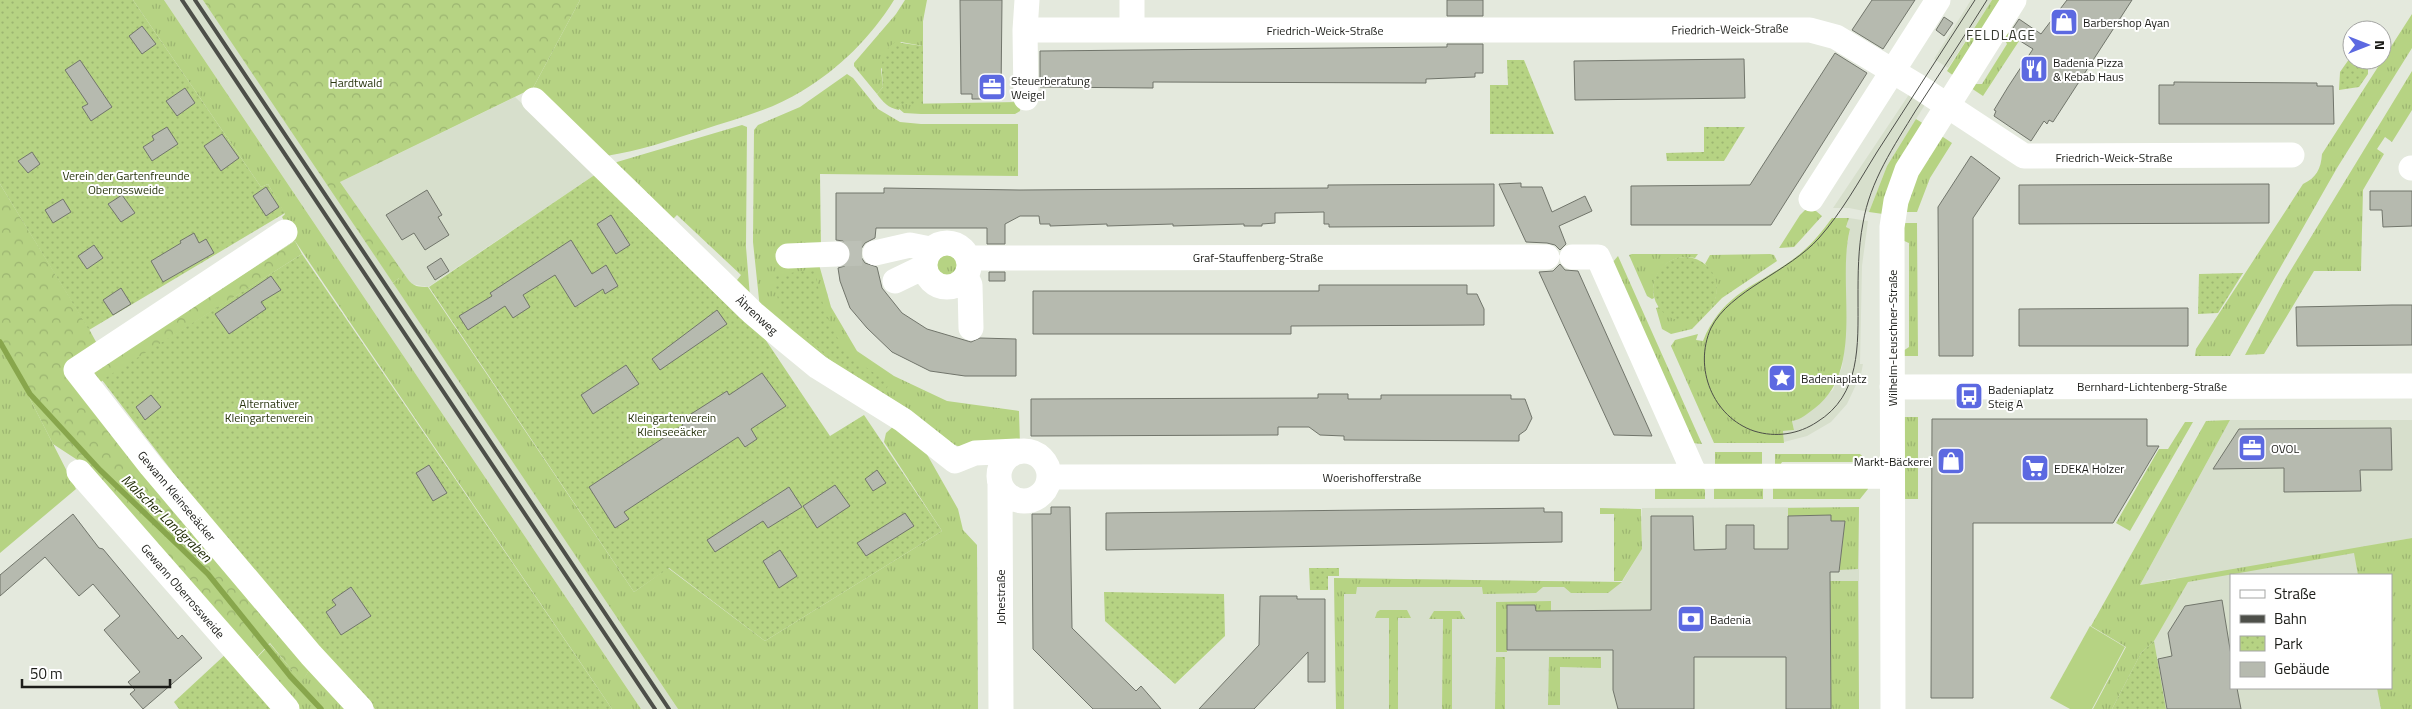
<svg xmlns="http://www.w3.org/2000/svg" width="2412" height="709" font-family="'Titillium Web',sans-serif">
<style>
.built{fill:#d7dfcc}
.grass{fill:url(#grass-tufts)}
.forest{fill:url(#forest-crowns)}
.park{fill:url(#park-dots)}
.pitch{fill:#b6d383}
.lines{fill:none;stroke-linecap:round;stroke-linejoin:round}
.stream{stroke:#88a64c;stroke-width:5.5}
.building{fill:#b6baaf;stroke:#71756b}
.minor-tunnel{stroke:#bcc0b6;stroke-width:25;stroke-dasharray:25 12;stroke-linecap:butt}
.minor{stroke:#fff;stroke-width:25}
.tram{stroke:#4d4f49;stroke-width:1}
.rail{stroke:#4d4f49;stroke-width:4}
.labels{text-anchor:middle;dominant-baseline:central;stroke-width:4;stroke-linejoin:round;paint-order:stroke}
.poi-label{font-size:12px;fill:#1c1d19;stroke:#fff;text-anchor:start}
.street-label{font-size:12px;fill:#1c1d19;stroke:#fff}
.park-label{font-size:12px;fill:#2a3610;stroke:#fff}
.neighbourhood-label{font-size:14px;letter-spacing:1px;fill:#373b31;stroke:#fff}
.water-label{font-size:14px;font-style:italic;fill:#222e07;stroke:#fff}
</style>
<defs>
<pattern id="grass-tufts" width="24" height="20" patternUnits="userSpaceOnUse" patternTransform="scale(1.25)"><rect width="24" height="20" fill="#b6d383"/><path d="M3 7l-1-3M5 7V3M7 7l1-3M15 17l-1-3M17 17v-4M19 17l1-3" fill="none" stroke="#9cb571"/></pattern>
<pattern id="forest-crowns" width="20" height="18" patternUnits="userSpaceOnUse" patternTransform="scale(1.25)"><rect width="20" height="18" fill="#b6d383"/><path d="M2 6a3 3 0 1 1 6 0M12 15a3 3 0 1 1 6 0" fill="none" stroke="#9cb571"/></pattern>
<pattern id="park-dots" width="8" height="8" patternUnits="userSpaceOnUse" patternTransform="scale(1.25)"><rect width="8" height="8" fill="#b6d383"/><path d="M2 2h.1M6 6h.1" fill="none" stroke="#9cb571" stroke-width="1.8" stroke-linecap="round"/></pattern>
</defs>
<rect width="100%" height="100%" fill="#e4e9dd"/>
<!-- built -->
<path class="built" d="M164 0H204L678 709H641Z
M1971 0H1992L1948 68 1934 59Z
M1910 93 1926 103 1887 166 1869 212 1849 208H1833Z
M515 97 596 174 428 287 411 284 340 182Z
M1849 218 1868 221 1862 266 1860 364H1863L1861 374 1847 404 1831 422 1807 436 1784 442 1783 431 1794 430 1792 421 1833 390 1842 367 1845 345V257L1850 229 1846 228Z
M2230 420H2412V538L2359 548 2364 575H2231V688H2384L2388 709H2112L2176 578 2140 585Z
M1859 507V709H1336L1334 578 1622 582 1642 549V508Z"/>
<!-- grass -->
<path class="grass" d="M133 0H164L641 709H612L295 241 177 316 290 231 282 217 285 214 268 184 261 187Z
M580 0H894C871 37 839 69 802 91 772 110 735 119 702 130 671 140 639 151 606 156L533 88Z
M905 0H927L923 21V46L901 42 881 69 883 87 877 94 854 66V63L896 14Z
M1992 0H2003L1954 76 1947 71Z
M2412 14V48L2337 168 2230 356H2195L2196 349 2303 184C2316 178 2321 169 2322 154Z
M2008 33 2019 41 1983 96 1971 88 1975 84H1982L2007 44 2004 38Z
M2412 71V110L2392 142 2385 137 2377 149 2384 154 2363 190 2361 271H2314L2264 354 2245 355 2286 278Z
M847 74 853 78 878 109 900 122 921 124H1018V176L820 174 821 248 818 261 831 307 857 351 894 376 947 401 1019 411 1020 445 961 447 939 440 760 309 753 242 754 130 758 125 800 107Z
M1021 102 1020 111 1015 114H921L904 113 898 108 901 104Z
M1916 119 1924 124 1883 214 1869 212 1887 166Z
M742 125 747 127 746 247 750 297 733 285 741 275 677 215 667 225 614 165 617 162Z
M1940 135 1952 143 1930 178 1917 212H1903L1911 184Z
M1806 209 1816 211 1822 216 1794 247 1779 248 1800 215Z
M1832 218H1849L1846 227 1850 229C1836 284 1866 369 1815 408 1808 413 1801 420 1792 421L1794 430 1783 431 1784 443H1714L1671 346 1675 340 1698 334 1696 340 1703 341C1724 289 1763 285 1801 253 1813 243 1823 230 1832 218Z
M1903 223H1917L1918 356H1903V351L1909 347V243L1902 240Z
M1632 254H1698L1695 258C1670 252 1649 273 1654 298L1652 299 1647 296 1629 255Z
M1770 254 1774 255 1777 261 1722 298 1692 329 1671 334 1662 329 1656 308 1659 307 1669 316 1686 320 1711 308C1720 292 1718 277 1705 264L1710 255Z
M936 265a11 11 0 1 1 22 0a11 11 0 1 1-22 0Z
M1618 256 1702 444 1692 443 1612 263Z
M399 278H407C413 287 419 287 428 287L634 592 668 568 765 641 942 531 884 442 886 433 896 424 916 435 958 509 963 530 977 545 978 709H678L393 283Z
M0 340 76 489 0 553Z
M1904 417H1918V499H1904Z
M2230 420 2140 585 2412 538V709H2381L2377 688H2391V575H2358L2354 553 2188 582 2154 641 2141 653 2112 709H2093L2126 647 2091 626 2206 421Z
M2185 422H2193L2130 531 2116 523 2159 449H2168Z
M1715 452H1762V467L1715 468Z
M1775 454H1860L1871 464 1866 469 1862 462H1782L1778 469H1775Z
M1655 484H1700L1705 490V499H1655Z
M1868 484V489L1860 499H1773V488Z
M1719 485 1763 488V499H1714V489Z
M1859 507 1858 569 1839 570 1845 521H1831L1830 515 1788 516V508Z
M1600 508 1641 509 1642 549 1622 581H1614V514H1600Z
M1334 578 1622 582 1608 593H1571L1564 587H1543L1536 593 1483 594 1482 587H1357L1356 594H1344V709H1336Z
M1830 581H1858L1859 709H1831Z
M1551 601V627L1541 628V650H1536L1535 605H1508L1507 652H1496V602Z
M1380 610H1407L1411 618H1398V709H1389V618H1375L1377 612Z
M1434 611H1460L1465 619H1452V709H1442L1443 619H1429Z
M270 644 302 682 312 664 353 709H296L253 662Z
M1496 657H1505V709H1495Z
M1549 657H1601V668L1560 667V705H1548Z"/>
<!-- forest -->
<path class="forest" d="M203 0H580L533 88 340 182 407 278H399L393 283Z
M0 184 89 329 107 362 295 241 302 254 91 388 312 664 302 683 270 643 252 662 79 461 53 444 0 340Z"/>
<!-- park -->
<path class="park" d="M0 0H133L261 187 268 184 285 213 89 330 0 184Z
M895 42 923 46V104H901L899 110C888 108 883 102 877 94L883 87C882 69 878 54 895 42Z
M2352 55V60H2368V74L2359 87 2339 90 2340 72Z
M1507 60H1524L1554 134H1490V85H1508Z
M1704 127H1745L1724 161H1667L1666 153 1704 152Z
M596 174 740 318 759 330 830 436 864 415 942 531 765 641 669 568 634 592 429 287Z
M302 254 612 709H375L238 557 102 380Z
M1653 289a32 32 0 1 1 64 0a32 32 0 1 1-64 0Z
M814 269C820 296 830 336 851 355 862 366 876 374 889 383L884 395 831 360 781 314 773 276Z
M2243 273 2218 313 2198 314 2199 274Z
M1309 568H1339V576H1328V590H1310Z
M1104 592 1224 594 1225 636 1175 684 1105 621Z
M2154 641 2166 709H2112L2141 653Z
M228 652 277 709H179L174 702Z"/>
<!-- pitch -->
<path class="pitch" d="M2090 626 2125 647 2092 709H2070L2050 698Z"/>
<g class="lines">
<!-- stream -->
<path class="stream" d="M0 342 30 394 100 470 208 574 290 676 321 709"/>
</g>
<!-- building -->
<path class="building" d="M960 0H1002L1001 94H991V99H972V94H961Z
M1447 0H1483V16H1447Z
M1872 0H1915L1883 49 1852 30Z
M2067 0H2132L2053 122 2049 120 2047 124 2044 121 2031 141 1994 116 1996 111 1994 110 2008 87 2033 49 2009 34 2019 19 2041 34Z
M1944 17 1953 23 1944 36 1936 30Z
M142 26 156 44 142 54 129 36Z
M1447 44H1483V73H1475V77L1426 79V83L1153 82V88L1040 87V51L1447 47Z
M1835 53 1867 73 1771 225H1631V186L1750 185Z
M1744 59 1745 98 1575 100 1574 61Z
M80 60 112 107 91 121 82 107 88 104 65 70Z
M2174 82 2317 83V86H2333L2334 124H2159V85H2174Z
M185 88 195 103 177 116 166 101Z
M167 127 178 144 152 161 143 147 154 140 152 136Z
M222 134 239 158 221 171 204 146Z
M32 152 40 164 28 173 18 161Z
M1971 156 2000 178 1973 218V356H1939L1938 207Z
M1521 183V187H1542L1552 212 1585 196 1592 211 1559 226 1566 244 1560 250 1555 245 1547 243 1526 242 1499 184Z
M1494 184V226L1329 227V224H1324V212L1275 213V223L1262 224V226H1244V224L1173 226V224L1107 226V224L1050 226V224H1040L1039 216H1020L1005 224V244H987V228H876L875 238 865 243 861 249V257L865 263 877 267 882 288 902 313 927 329 971 342 980 338 1016 339V376H965L930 371 892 352 867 328 850 308 840 281 838 268 845 266 851 254 849 246 843 241 836 240V193H884V188L1020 190 1328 188V185Z
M2269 184V223L2019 224V185Z
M266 187 279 207 266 216 253 196Z
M427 190 442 215 438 217 449 235 425 250 414 233 402 240 386 215Z
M2370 191H2412V226L2383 227 2382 210H2370Z
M122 195 135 213 121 222 108 204Z
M63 199 71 212 53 223 45 210Z
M611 215 630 245 616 254 597 224Z
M194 233 199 243 206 239 214 253 163 282 151 261 181 243 180 241Z
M571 240 592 274 606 265 618 286 605 294 603 289 575 307 555 275 523 295 530 307 513 318 505 306 468 330 459 316 492 296 490 293Z
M94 245 103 258 87 269 78 256Z
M441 258 449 271 435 280 427 267Z
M1560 264 1565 270 1578 271 1652 436 1614 435 1539 272 1553 271Z
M989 272H1005V281H989Z
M271 276 281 290 261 302 266 309 229 334 215 314Z
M1319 285H1467V294H1477L1484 309V325L1291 326V334H1033V291H1319Z
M121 288 131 304 113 315 103 300Z
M2392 305H2412V345L2297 346 2296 307Z
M2188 308V346H2019V309Z
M717 310 727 324 660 370 652 359Z
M626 365 639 384 593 414 581 395Z
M762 373 786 406 751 429 757 439 745 447 738 437 624 512 629 519 615 528 589 487 683 425 680 421 727 391 729 395Z
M1318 394H1348V399H1381V395H1511V399H1525L1532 418 1526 430 1519 435V441L1344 440V436L1320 435 1309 427H1278V435L1031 436V399L1318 398Z
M151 395 161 407 145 420 136 407Z
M1932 419H2147V446H2159L2113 523H1973V698H1931Z
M2391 428 2392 470H2360L2361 491 2284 492V468L2213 469 2239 429Z
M429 465 447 493 433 501 416 473Z
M877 470 886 483 873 491 865 479Z
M835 485 850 506 817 528 803 506Z
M789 487 802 507 768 528 763 521 715 552 707 540Z
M1051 507H1070L1072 628 1136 691 1141 686 1161 709H1093L1033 649 1032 514H1051Z
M1544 508V512H1562V542L1106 550V513Z
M905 513 914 526 866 556 857 543Z
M73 514 99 548 103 549 178 639 182 635 202 658 143 709 130 694 135 690 128 682 140 672 104 630 120 616 93 584 79 596 45 557 0 596V575Z
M1831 515V521H1845L1839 572H1830L1831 709H1786V657H1694V709H1618L1613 690V650H1507V605H1535L1536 611 1651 610V516H1693L1694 550 1726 549V525H1754V549H1788V516Z
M780 550 797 576 779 588 763 561Z
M351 587 371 616 341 635 326 612 336 605 332 600Z
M1260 596H1297V599H1325V682H1308V652L1254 709H1199L1259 645Z
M2222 600 2231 655V688H2237L2241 709H2167L2158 659 2172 656 2168 633 2185 606Z"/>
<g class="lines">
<!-- minor-tunnel -->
<path class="minor-tunnel" d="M837 254 875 253"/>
<!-- minor -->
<path class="minor" d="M1027 0 1025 30H1810L1836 37 1919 87 2024 156 2292 155
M1025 30 1026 98
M1132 30V0
M534 100 753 313 785 340 818 367 903 420 955 461 975 453 1017 451
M2411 168H2412
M1811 199 1938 0
M285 232 76 370 151 466 311 655 361 709
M925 265a22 22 0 1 1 44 0a22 22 0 1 1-44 0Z
M875 253 910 245 930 249
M788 256 837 254
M1572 257H1598L1695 475
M968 258 1547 257
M966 276 970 285 971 328
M895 281 924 267
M1892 387 2412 386
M999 476a25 25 0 1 1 50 0a25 25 0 1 1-50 0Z
M79 472 287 709
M1049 477 1892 476
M1000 484 1001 709
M1893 709 1892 227 1896 201 1907 170 2014 0"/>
<!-- tram -->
<path class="tram" d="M1975 0C1942 51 1910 101 1877 152 1859 181 1842 212 1819 238 1790 271 1729 291 1711 328 1693 368 1713 417 1754 431 1776 438 1799 434 1817 422 1861 395 1858 345 1858 299 1858 274 1858 249 1863 223 1870 181 1894 146 1916 110 1940 73 1964 37 1987 0"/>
<!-- rail -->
<path class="rail" d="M182 0 655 709
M195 0 669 709"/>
</g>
<!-- icons -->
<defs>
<symbol id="shop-square" viewBox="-11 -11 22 22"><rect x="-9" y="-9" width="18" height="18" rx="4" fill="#5c69e1" stroke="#fff"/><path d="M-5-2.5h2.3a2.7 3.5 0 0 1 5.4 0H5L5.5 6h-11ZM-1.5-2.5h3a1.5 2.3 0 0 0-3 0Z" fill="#fff"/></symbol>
<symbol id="restaurant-square" viewBox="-11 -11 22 22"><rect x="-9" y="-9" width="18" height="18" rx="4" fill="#5c69e1" stroke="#fff"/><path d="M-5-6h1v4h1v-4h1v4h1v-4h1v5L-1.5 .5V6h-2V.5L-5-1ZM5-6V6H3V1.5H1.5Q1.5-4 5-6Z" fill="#fff"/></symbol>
<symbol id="office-square" viewBox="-11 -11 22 22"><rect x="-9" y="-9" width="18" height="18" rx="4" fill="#5c69e1" stroke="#fff"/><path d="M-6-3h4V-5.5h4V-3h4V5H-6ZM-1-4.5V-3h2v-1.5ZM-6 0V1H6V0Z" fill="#fff"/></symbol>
<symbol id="sight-square" viewBox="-11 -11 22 22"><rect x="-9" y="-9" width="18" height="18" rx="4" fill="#5c69e1" stroke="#fff"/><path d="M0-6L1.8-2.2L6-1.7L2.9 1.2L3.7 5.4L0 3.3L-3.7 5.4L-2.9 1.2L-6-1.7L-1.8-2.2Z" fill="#fff"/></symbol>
<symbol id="bus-square" viewBox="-11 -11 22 22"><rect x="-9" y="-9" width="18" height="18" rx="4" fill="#5c69e1" stroke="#fff"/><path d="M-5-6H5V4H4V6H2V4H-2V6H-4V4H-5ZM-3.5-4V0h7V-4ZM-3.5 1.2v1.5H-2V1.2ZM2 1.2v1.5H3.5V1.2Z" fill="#fff"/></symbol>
<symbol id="supermarket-square" viewBox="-11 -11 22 22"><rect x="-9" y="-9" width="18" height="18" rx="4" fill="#5c69e1" stroke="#fff"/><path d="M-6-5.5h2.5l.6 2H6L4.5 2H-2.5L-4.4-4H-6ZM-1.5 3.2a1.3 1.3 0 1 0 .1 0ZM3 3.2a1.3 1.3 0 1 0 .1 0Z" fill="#fff"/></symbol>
<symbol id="bank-square" viewBox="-11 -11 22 22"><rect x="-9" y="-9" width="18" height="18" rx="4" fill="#5c69e1" stroke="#fff"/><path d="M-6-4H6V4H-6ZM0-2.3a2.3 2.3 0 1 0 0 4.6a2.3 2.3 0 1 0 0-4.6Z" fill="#fff"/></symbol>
</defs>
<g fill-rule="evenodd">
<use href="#shop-square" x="2048" y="6" width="32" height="32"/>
<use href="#restaurant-square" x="2018" y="53" width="32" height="32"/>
<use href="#office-square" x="976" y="71" width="32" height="32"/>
<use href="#sight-square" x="1766" y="362" width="32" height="32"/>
<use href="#bus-square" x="1953" y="380" width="32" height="32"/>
<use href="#office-square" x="2236" y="432" width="32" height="32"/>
<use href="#shop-square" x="1935" y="445" width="32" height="32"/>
<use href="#supermarket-square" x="2019" y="452" width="32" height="32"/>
<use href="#bank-square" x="1675" y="603" width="32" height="32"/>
</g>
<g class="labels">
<!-- poi labels -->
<g class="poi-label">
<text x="2083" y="22">Barbershop Ayan</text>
<text x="2053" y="62">Badenia Pizza<tspan x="2053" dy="14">&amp; Kebab Haus</tspan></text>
<text x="1011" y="80">Steuerberatung<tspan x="1011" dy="14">Weigel</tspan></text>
<text x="1801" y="378">Badeniaplatz</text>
<text x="1988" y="389">Badeniaplatz<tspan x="1988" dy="14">Steig A</tspan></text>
<text x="2271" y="448">OVOL</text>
<text x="1932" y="461" text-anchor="end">Markt-Bäckerei</text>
<text x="2054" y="468">EDEKA Holzer</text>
<text x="1710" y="619">Badenia</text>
</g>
<!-- street labels -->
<g class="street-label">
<text transform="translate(1730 29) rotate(-1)">Friedrich-Weick-Straße</text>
<text x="1325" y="30">Friedrich-Weick-Straße</text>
<text x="2114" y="157">Friedrich-Weick-Straße</text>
<text x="1258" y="257">Graf-Stauffenberg-Straße</text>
<text transform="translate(757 315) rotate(42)">Ährenweg</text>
<text transform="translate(1892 338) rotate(-90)">Wilhelm-Leuschner-Straße</text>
<text x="2152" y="386">Bernhard-Lichtenberg-Straße</text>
<text x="1372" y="477">Woerishofferstraße</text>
<text transform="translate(177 496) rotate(50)">Gewann Kleinseeäcker</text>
<text transform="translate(183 591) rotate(49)">Gewann Oberrossweide</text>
<text transform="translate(1000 597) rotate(-90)">Johestraße</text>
</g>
<!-- park labels -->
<g class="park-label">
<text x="356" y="82">Hardtwald</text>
<text x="126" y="175">Verein der Gartenfreunde<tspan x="126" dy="14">Oberrossweide</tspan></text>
<text x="269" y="403">Alternativer<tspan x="269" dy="14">Kleingartenverein</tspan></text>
<text x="672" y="417">Kleingartenverein<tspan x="672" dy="14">Kleinseeäcker</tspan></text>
</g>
<!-- neighbourhood labels -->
<g class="neighbourhood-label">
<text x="2001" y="34">FELDLAGE</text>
</g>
<!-- water labels -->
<g class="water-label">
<text transform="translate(167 518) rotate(44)">Malscher Landgraben</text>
</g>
</g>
<!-- legend -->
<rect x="2230" y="574" width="162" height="115" fill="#ffffff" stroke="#a4a5a3"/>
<rect x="2240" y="590" width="25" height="8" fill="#ffffff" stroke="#a4a5a3"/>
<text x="2274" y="599" font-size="15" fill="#1c1d19">Straße</text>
<rect x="2240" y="615" width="25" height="8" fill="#4d4f49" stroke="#a4a5a3"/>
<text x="2274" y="624" font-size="15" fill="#1c1d19">Bahn</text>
<rect x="2240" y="636" width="25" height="15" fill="url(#park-dots)" stroke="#a4a5a3"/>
<text x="2274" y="649" font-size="15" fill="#1c1d19">Park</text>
<rect x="2240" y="662" width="25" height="15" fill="#b6baaf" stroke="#a4a5a3"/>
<text x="2274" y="674" font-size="15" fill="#1c1d19">Gebäude</text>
<!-- north arrow -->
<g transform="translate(2367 45) rotate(90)"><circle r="24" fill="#ffffff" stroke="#a4a5a3"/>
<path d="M0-4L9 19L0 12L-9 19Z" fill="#5c69e1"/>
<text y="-8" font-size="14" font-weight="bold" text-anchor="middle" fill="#1c1d19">N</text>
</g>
<!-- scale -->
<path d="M22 679v8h148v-8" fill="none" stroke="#1c1d19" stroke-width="2.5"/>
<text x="30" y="679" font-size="15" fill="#1c1d19" stroke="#ffffff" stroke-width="4" paint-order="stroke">50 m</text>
</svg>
